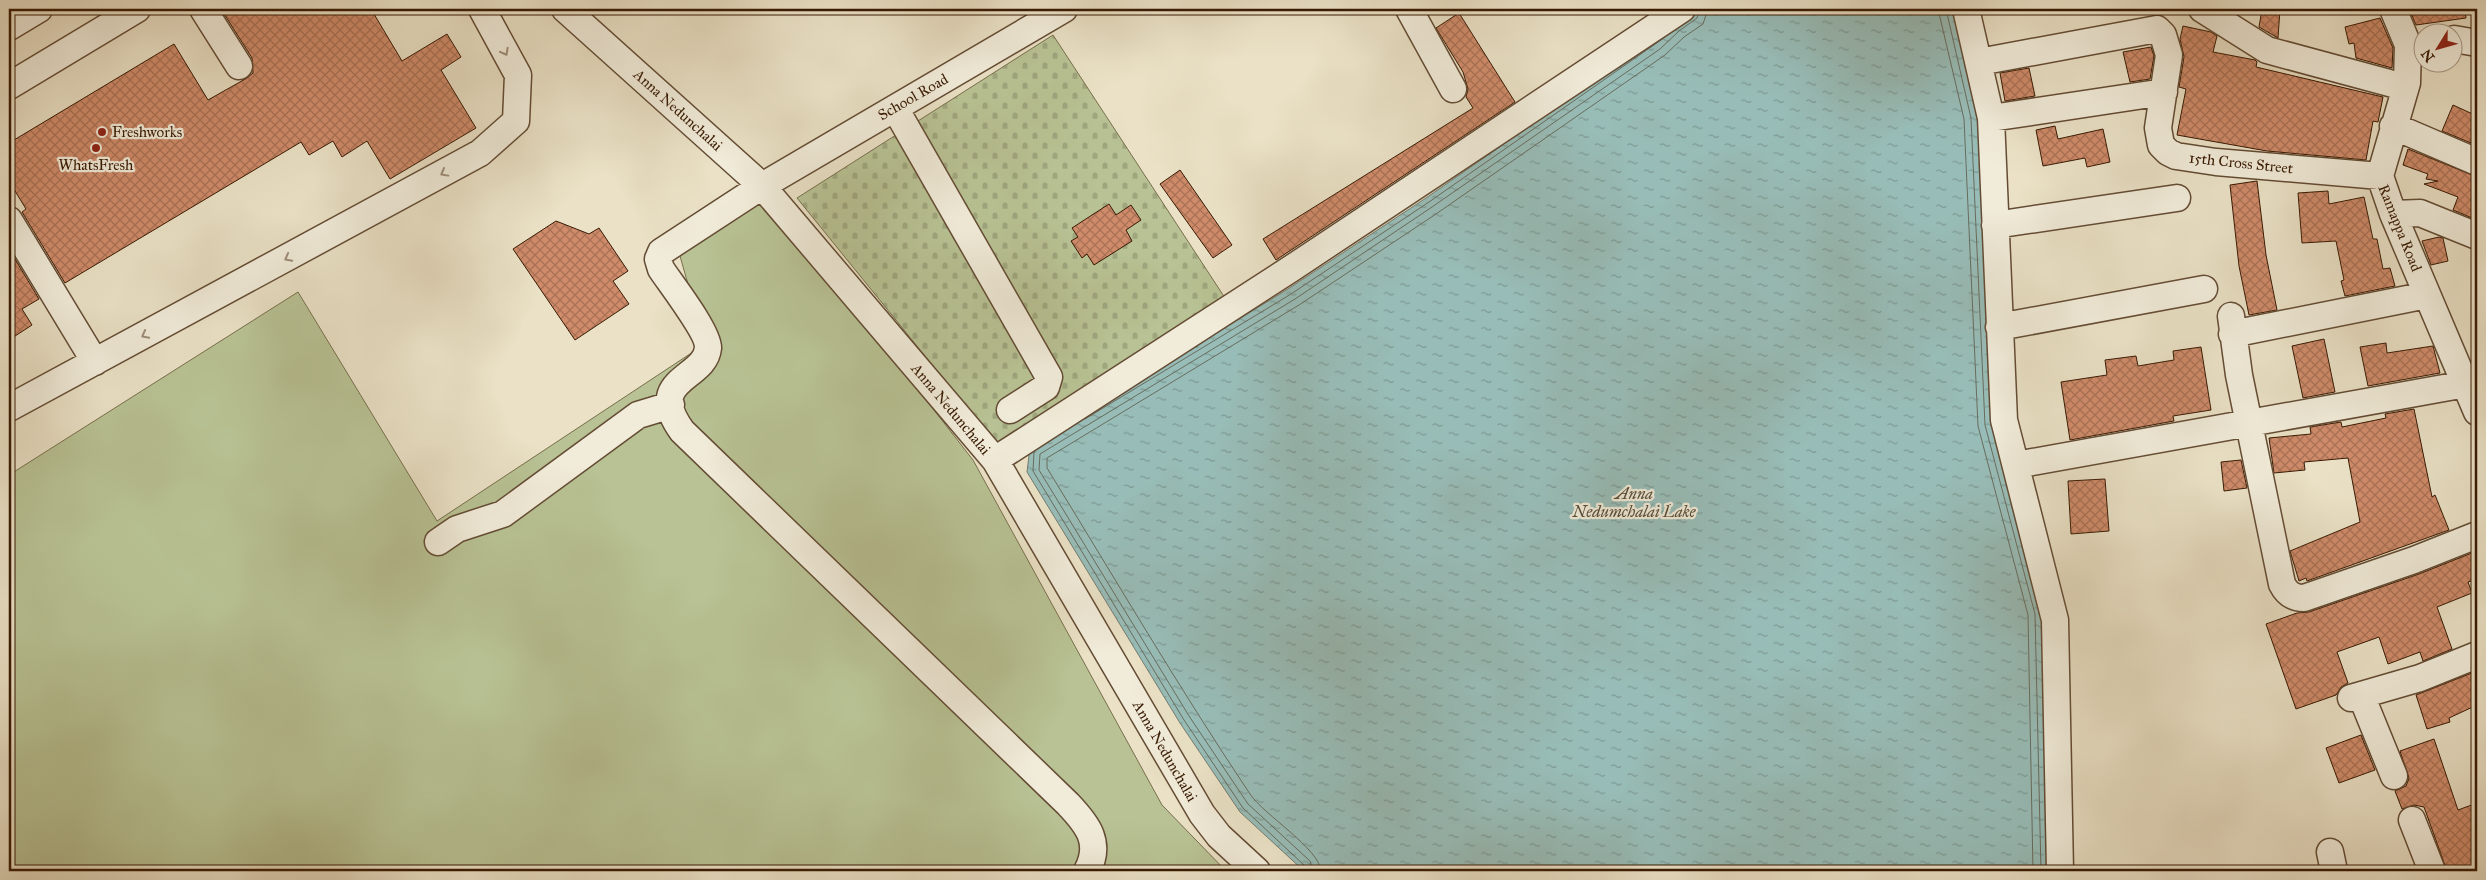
<svg xmlns="http://www.w3.org/2000/svg" width="2486" height="880" font-family="'IM FELL Great Primer',serif">
<style>
.green{fill:#b8c294;stroke:#786e4c}
.cemetery{fill:url(#cemetery-stones);stroke:#786e4c}
.water{fill:url(#water-ripples);stroke:#727c70}
.lines{fill:none;stroke-linecap:round;stroke-linejoin:round}
.shore{stroke:#686c5e;stroke-width:1}
.building{fill:url(#building-cross-hatch);stroke:#381a03}
.minor-casing{stroke:#644c34;stroke-width:29}
.minor{stroke:#f1ecda;stroke-width:26}
.oneway{stroke:#9e8e79}
.poi-dot{fill:#8f2418;stroke:#f1ecda;stroke-width:2}
.labels{text-anchor:middle;dominant-baseline:central;stroke-width:4.5;stroke-linejoin:round;paint-order:stroke}
.street-label{font-size:15px;fill:#381a03;stroke:#f1ecda}
.poi-label{font-size:15px;fill:#381a03;stroke:#f1ecda;text-anchor:start}
.water-label{font-size:16px;font-style:italic;fill:#554b39;stroke:#f1ecda}
</style>
<defs>
<pattern id="cemetery-stones" width="16" height="16" patternUnits="userSpaceOnUse" patternTransform="scale(1.25)"><rect width="16" height="16" fill="#b8c294"/><path d="M2 7V4a2 2 0 0 1 4 0v3zM10 15v-3a2 2 0 0 1 4 0v3z" fill="#9fa67e"/></pattern>
<pattern id="water-ripples" width="26" height="14" patternUnits="userSpaceOnUse" patternTransform="scale(1.25)"><rect width="26" height="14" fill="#98bdb8"/><path d="M2 4q2-2 4 0t4 0M15 11q2-2 4 0t4 0" fill="none" stroke="#7d9993"/></pattern>
<pattern id="building-cross-hatch" width="8" height="8" patternUnits="userSpaceOnUse" patternTransform="scale(1.25)"><rect width="8" height="8" fill="#cf8b6a"/><path d="M0 0l8 8M0 8l8-8" fill="none" stroke="#a97155"/></pattern>
</defs>
<rect width="100%" height="100%" fill="#eae1c6"/>
<filter id="stains"><feTurbulence type="fractalNoise" baseFrequency=".004" numOctaves="4"/><feColorMatrix values="0 0 0 0 .2 0 0 0 0 .09 0 0 0 0 .02 0 0 0 .5 -.17"/></filter>
<radialGradient id="worn" r=".72"><stop offset=".6" stop-color="#630" stop-opacity="0"/><stop offset="1" stop-color="#630" stop-opacity=".3"/></radialGradient>
<!-- green -->
<path class="green" d="M762 190 973 460 1162 805 1226 871H9V475L298 292 437 521 705 344 676 242Z"/>
<!-- cemetery -->
<path class="cemetery" d="M1053 35 1227 301 998 446 797 198Z"/>
<!-- water -->
<path class="water" d="M1692 9H1956L1983 116 1996 424 2046 613 2052 871H1304L1240 812 1180 723 1027 472 1030 447 1288 289 1426 198 1654 40Z"/>
<g class="lines">
<!-- shore -->
<path class="shore" d="M1938 9 1964 119 1978 426 2028 615 2033 871
M1946 9 1971 118 1985 425 2035 614 2041 871
M1085 419 1291 294 1429 202 1661 40
M1034 452 1033 471 1184 720 1243 808 1305 866 1307 871
M1313 871 1310 861 1248 804 1189 716 1039 470 1040 454 1295 299 1432 207 1660 49 1679 31 1697 18 1700 9
M1321 871C1320 849 1264 815 1250 794 1179 688 1114 577 1047 468V458L1299 305 1436 214 1665 55 1684 37 1703 24 1708 9"/>
</g>
<!-- building -->
<path class="building" d="M221 9H371L402 61 447 34 461 57 441 70 476 128 390 179 367 141 342 157 333 141 309 155 301 142 65 283 22 212 26 209 9 181V143L174 44 208 100 247 78 253 73 252 58Z
M2262 9H2280L2278 38 2259 27Z
M2417 9H2465L2466 18 2416 25 2410 11Z
M1459 13 1515 102 1276 260 1263 239 1473 108 1466 97 1468 89 1463 72 1436 28Z
M2380 18 2393 48 2392 68 2356 58 2354 43 2349 44 2345 27Z
M2183 26 2211 32 2217 36 2213 52 2255 60 2257 62 2256 67 2383 97 2378 122 2373 121 2366 160 2267 151 2177 135 2186 89 2179 87 2184 57 2180 39Z
M2151 47 2154 56 2150 79 2130 82 2123 52Z
M2029 68 2035 96 2005 101 2000 73Z
M2453 105 2477 116V128L2471 143 2442 131Z
M2055 126 2058 139 2103 129 2110 162 2087 167 2085 158 2043 166 2036 130Z
M2408 149 2477 177V220L2453 210 2458 197 2424 184 2438 181 2426 179 2428 174 2403 165Z
M1180 170 1232 245 1213 258 1160 184Z
M2257 181 2266 255 2277 310 2249 315 2239 266 2230 185Z
M2328 191 2329 204 2364 197 2373 239H2377L2383 269 2390 268 2395 286 2345 296 2341 281 2344 280 2336 241 2302 243 2298 193Z
M1109 204 1116 215 1131 205 1141 220 1126 230 1132 241 1094 265 1087 254 1082 258 1071 241 1078 237 1072 228Z
M556 221 589 234 599 228 628 271 613 281 629 304 575 340 513 249Z
M2439 237 2443 238 2448 261 2431 265 2422 241Z
M9 249 39 299 22 309 32 325 9 340Z
M2324 339 2335 392 2303 398 2292 346Z
M2386 343 2387 353 2433 346 2440 373 2368 386 2360 347Z
M2201 347 2211 410 2173 416 2174 421 2070 440 2061 382 2107 375 2105 360 2136 356 2138 366 2174 360 2173 351Z
M2414 409 2432 497 2435 495 2449 530 2307 581 2306 578 2299 581 2290 551 2360 522 2348 458 2304 462 2305 470 2274 473 2269 438 2311 434 2310 427 2341 422 2342 427 2386 418 2385 414Z
M2241 460 2247 488 2224 491 2221 462Z
M2105 479 2109 531 2071 534 2068 481Z
M2477 551V579L2468 582 2472 593 2437 607 2452 649 2423 661 2420 652 2388 664 2379 637 2337 652 2348 683 2341 687 2336 695 2296 709 2266 624 2297 613 2309 612 2419 574Z
M2477 671V705L2449 718 2450 722 2427 729 2416 695Z
M2361 735 2375 770 2339 783 2326 748Z
M2434 739 2458 810 2477 803V871H2447L2424 807 2414 805 2402 809 2395 791 2406 786 2409 778 2400 751Z"/>
<g class="lines">
<defs>
<path id="minor" d="M203 9 239 66
M565 9 762 186 995 460 1202 814 1219 836 1257 871
M1064 9 762 186 661 252 658 259 661 269C671 284 709 333 708 348 705 380 644 378 682 431L1068 804C1088 825 1102 843 1087 871
M1409 9 1453 89
M1966 9 1991 118 2004 420 2055 620 2060 871
M2202 9 2267 50 2393 84 2407 83
M2393 9 2408 45 2407 83 2380 176 2393 214 2477 412
M9 27 39 9
M2454 39 2477 43
M1979 62 2157 29 2163 35 2169 55 2158 128 2161 145 2168 152 2176 156 2216 162 2380 176
M9 86 137 9
M895 108 1049 377 1046 387 1010 410
M1991 118 2164 92
M2393 126 2477 162
M2393 214 2420 213 2477 236
M9 220 95 362
M1995 225 2177 198
M2231 316 2239 375 2282 584C2287 594 2293 598 2304 598L2414 560 2477 535
M1999 327 2204 289
M2232 334 2427 295
M9 408 480 153 516 121 518 75 482 9
M995 460 1289 270 1682 9
M2016 465 2466 384
M438 542 457 529 503 514 638 415 671 405
M2361 695 2394 776
M2351 698 2420 678 2477 655
M2412 820 2432 871
M2330 852 2334 871"/>
</defs>
<!-- minor casing -->
<use href="#minor" class="minor-casing"/>
<!-- minor -->
<use href="#minor" class="minor"/>
</g>
<!-- one-way arrows -->
<defs><path id="oneway-chevron" d="M-2-3.5L2.5 0L-2 3.5" fill="none" stroke-width="1.6" stroke-linecap="round" stroke-linejoin="round" transform="scale(1.25)"/></defs>
<g class="oneway">
<use href="#oneway-chevron" transform="translate(505 52) rotate(62)"/>
<use href="#oneway-chevron" transform="translate(444 173) rotate(151)"/>
<use href="#oneway-chevron" transform="translate(288 258) rotate(152)"/>
<use href="#oneway-chevron" transform="translate(145 335) rotate(152)"/>
</g>
<!-- markers -->
<g class="poi-dot">
<circle cx="102" cy="132" r="5"/>
<circle cx="96" cy="148" r="5"/>
</g>
<g class="labels">
<!-- street labels -->
<g class="street-label">
<text transform="translate(913 97) rotate(-30)">School Road</text>
<text transform="translate(678 110) rotate(42)">Anna Nedunchalai</text>
<text transform="translate(2241 163) rotate(6)">15th Cross Street</text>
<text transform="translate(2400 228) rotate(68)">Ramappa Road</text>
<text transform="translate(951 409) rotate(50)">Anna Nedunchalai</text>
<text transform="translate(1165 751) rotate(60)">Anna Nedunchalai</text>
</g>
<!-- poi labels -->
<g class="poi-label">
<text x="112" y="132">Freshworks</text>
<text x="96" y="165" text-anchor="middle">WhatsFresh</text>
</g>
<!-- water labels -->
<g class="water-label">
<text x="1634" y="493">Anna<tspan x="1634" dy="18">Nedumchalai Lake</tspan></text>
</g>
</g>
<!-- margin -->
<rect width="2486" height="880" fill="none" stroke="#eae1c6" stroke-width="30"/>
<rect x="10" y="10" width="2466" height="860" fill="none" stroke="#381a03" stroke-width="2.5"/>
<rect x="15" y="15" width="2456" height="850" fill="none" stroke="#381a03"/>
<!-- north arrow -->
<g transform="translate(2438 48) rotate(233)"><circle r="24" fill="#f1ecda" stroke="#a79884"/>
<path d="M0-4L9 19L0 12L-9 19Z" fill="#8f2418"/>
<text y="-8" font-size="14" font-weight="bold" text-anchor="middle" fill="#381a03">N</text>
</g>
<rect width="100%" height="100%" filter="url(#stains)"/>
<rect width="100%" height="100%" fill="url(#worn)"/>
</svg>
